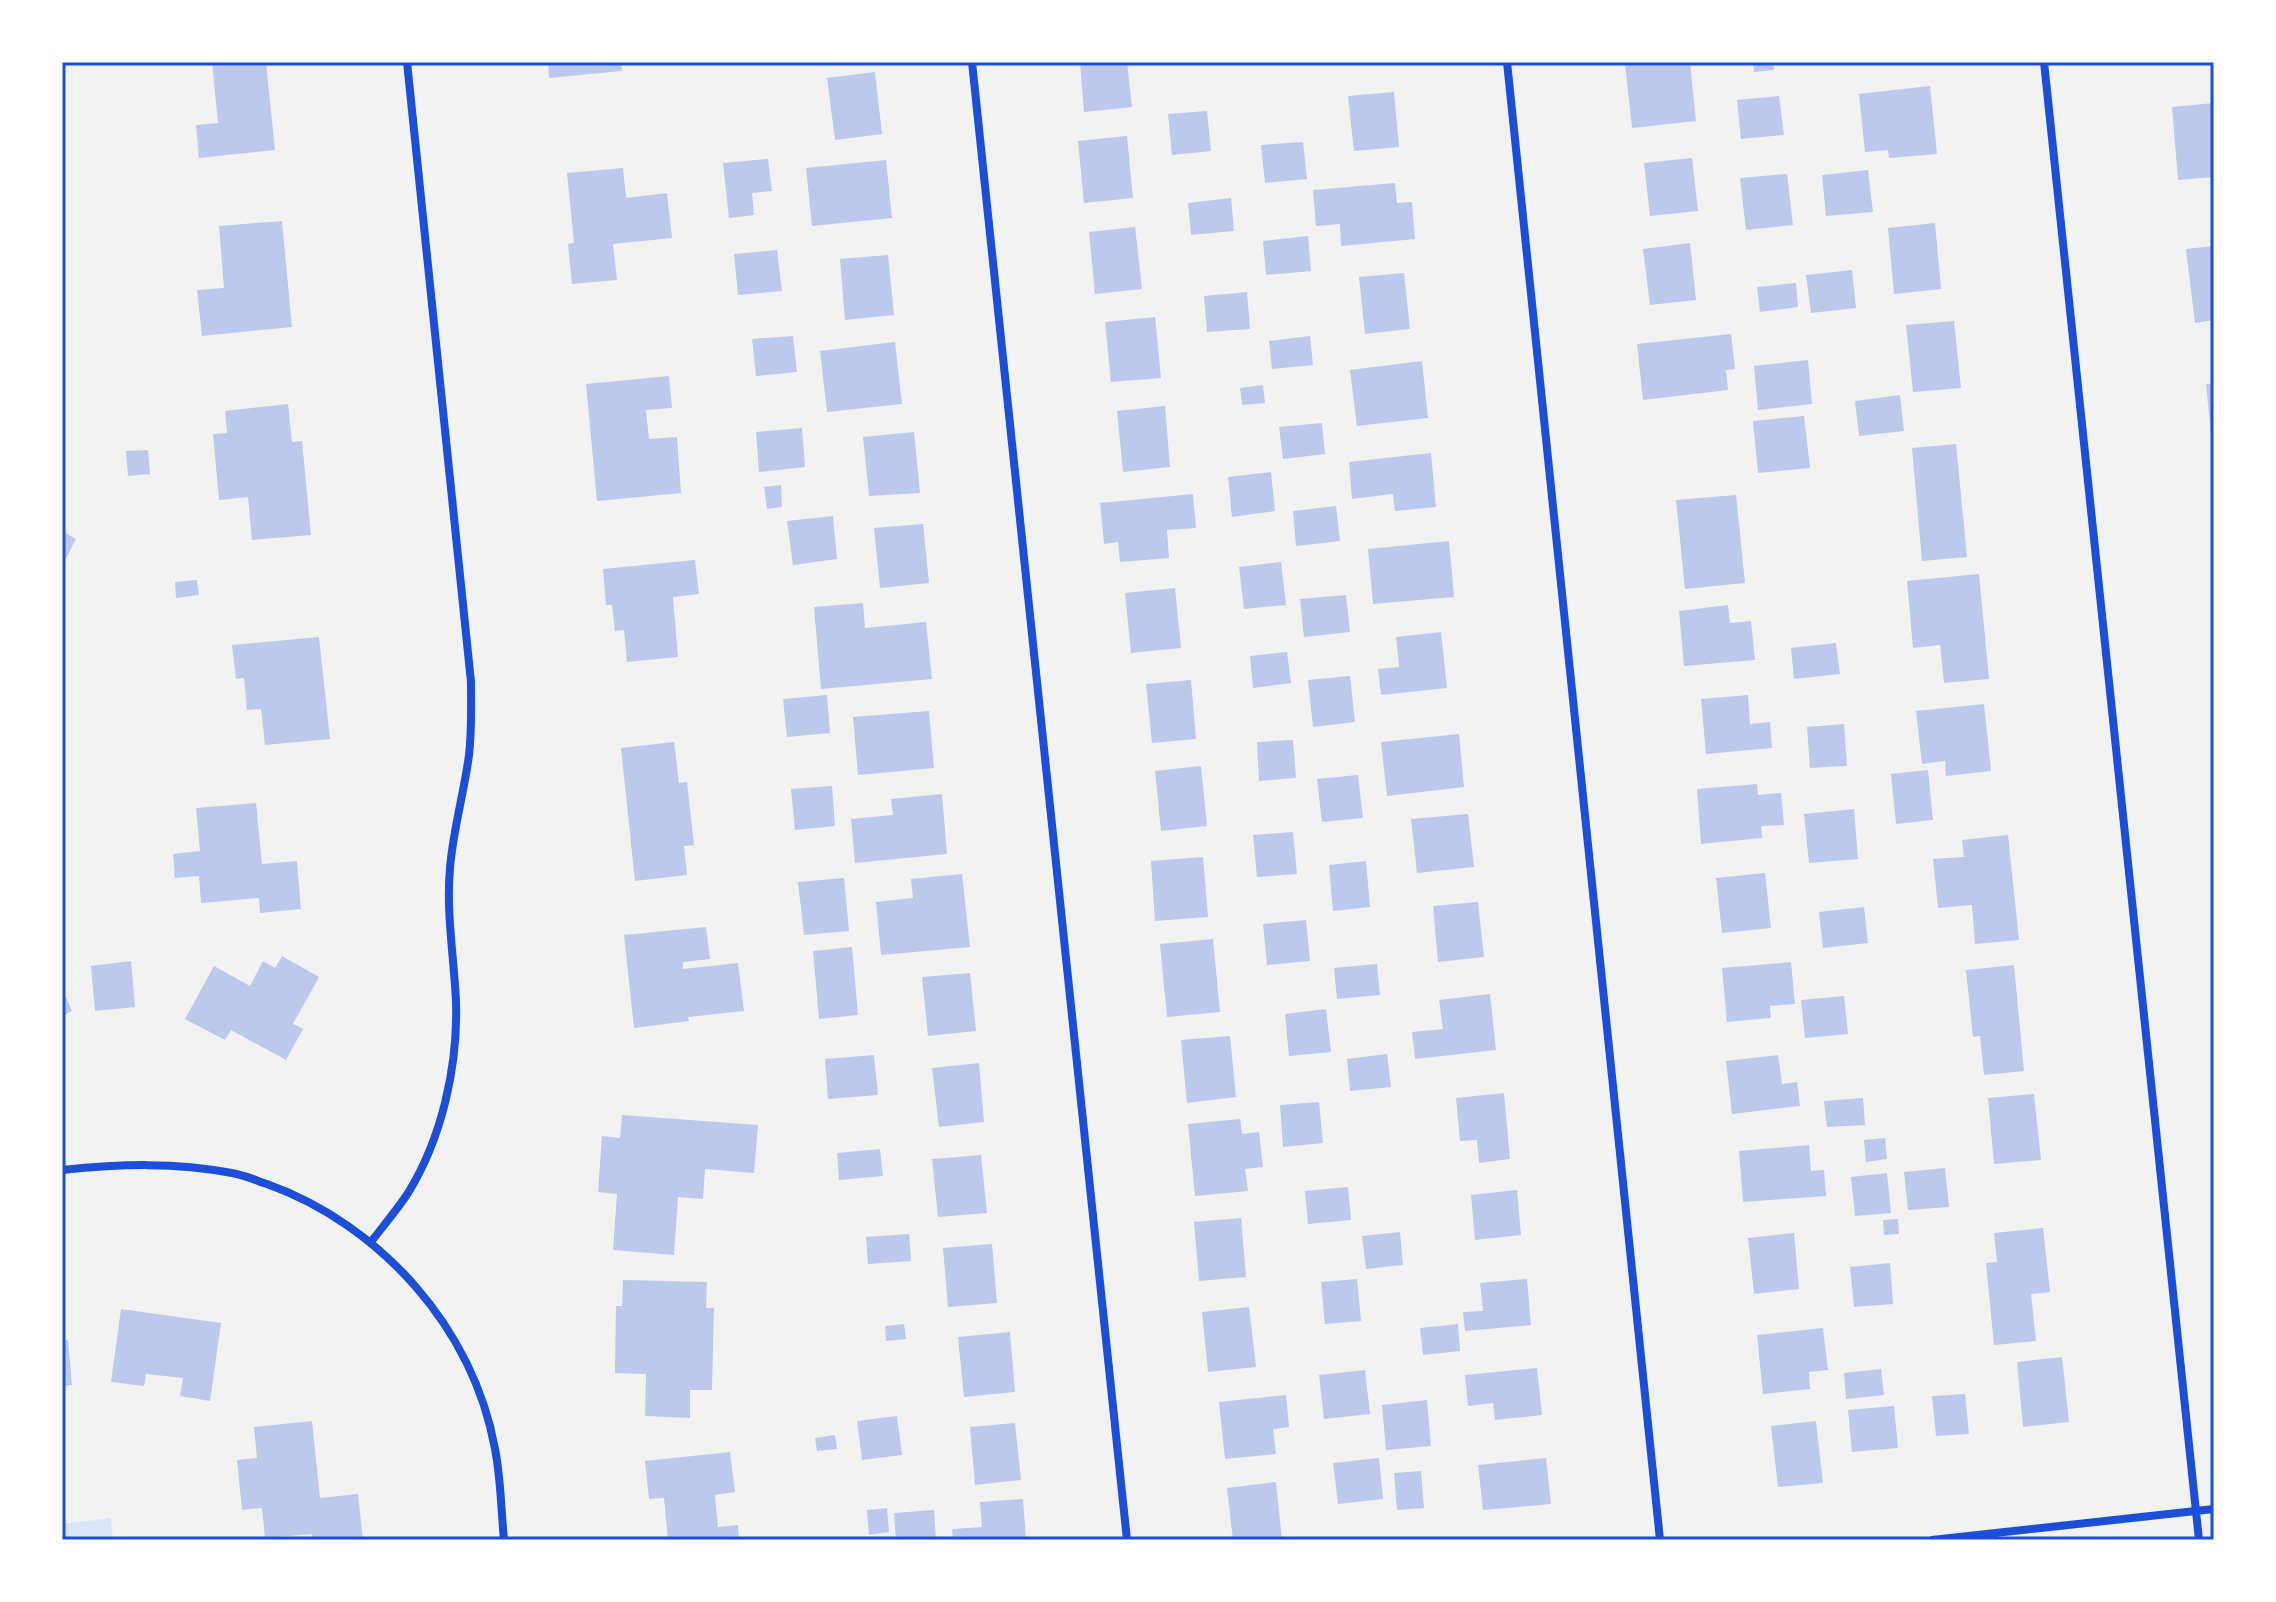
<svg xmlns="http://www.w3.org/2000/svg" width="2276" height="1602" font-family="Arial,sans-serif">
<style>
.green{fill:#dbe4f7}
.building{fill:#bdc9ec}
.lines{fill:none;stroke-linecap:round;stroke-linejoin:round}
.minor{stroke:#1d4ed8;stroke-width:8}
.neatline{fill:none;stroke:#1d4ed8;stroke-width:3}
</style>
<rect width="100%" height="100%" fill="#f2f2f2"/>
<!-- green -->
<path class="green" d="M111 1518 113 1540H62V1524Z"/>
<!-- building -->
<path class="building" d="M212 62H266L275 150 199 158 196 125 218 123Z
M548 62H621L622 71 549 78Z
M1080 62H1127L1132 107 1084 112Z
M1643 62H1690L1696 121 1632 128 1625 64Z
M1753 62H1773L1774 70 1754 72Z
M875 72 882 134 835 140 827 78Z
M1930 86 1937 154 1889 158 1888 150 1865 152 1859 94Z
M1394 92 1399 147 1354 151 1348 96Z
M1779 96 1784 135 1741 139 1737 100Z
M2214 103V177L2178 180 2172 107Z
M1207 111 1211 151 1172 155 1168 114Z
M1127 136 1133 198 1084 203 1078 141Z
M1303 142 1307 179 1265 183 1261 145Z
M1692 158 1698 211 1650 216 1644 163Z
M768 159 772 191 752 193 754 215 729 218 723 163Z
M886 160 892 218 812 226 806 168Z
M623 168 626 198 667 193 672 238 613 244 617 280 572 284 568 244 574 243 567 173Z
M1868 170 1873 212 1826 216 1822 175Z
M1787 174 1793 225 1746 230 1740 178Z
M1395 183 1397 203 1412 202 1415 239 1341 246 1340 224 1316 226 1313 190Z
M1231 198 1234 231 1191 235 1188 203Z
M282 221 292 327 202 336 197 290 224 288 219 226Z
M1935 223 1941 289 1894 294 1888 228Z
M1135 227 1142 289 1095 294 1089 232Z
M1308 236 1311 271 1266 275 1263 241Z
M1690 243 1696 300 1650 305 1643 249Z
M2214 246V320L2195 323 2186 249Z
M777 250 782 291 738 295 734 254Z
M888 255 894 315 845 320 840 259Z
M1852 270 1856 308 1811 313 1806 275Z
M1404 273 1410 329 1365 334 1359 277Z
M1796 283 1798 307 1760 312 1757 287Z
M1247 292 1250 329 1207 332 1204 296Z
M1155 317 1161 378 1111 382 1105 322Z
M1954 321 1961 388 1913 392 1906 325Z
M1731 334 1735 369 1726 370 1728 390 1643 400 1637 344Z
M793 336 797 372 756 376 752 339Z
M1310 336 1313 365 1272 369 1269 341Z
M895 342 902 404 827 412 820 351Z
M1808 360 1812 404 1758 410 1754 366Z
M1422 361 1428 418 1357 426 1350 370Z
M669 376 672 408 646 410 649 439 677 437 681 493 597 501 586 384Z
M2206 384H2214V444H2212Z
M1263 385 1265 403 1242 405 1240 388Z
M1900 395 1904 431 1859 436 1855 401Z
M288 404 292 442 302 441 311 535 252 540 248 497 219 500 213 434 227 433 225 411Z
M1165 406 1170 467 1123 472 1117 411Z
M1804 416 1810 468 1758 473 1753 421Z
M1322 423 1325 454 1283 459 1279 427Z
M802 428 805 467 759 472 756 432Z
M914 432 920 493 869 496 863 437Z
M1956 444 1967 557 1922 561 1912 448Z
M148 450 150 474 128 476 126 451Z
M1431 453 1436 507 1395 511 1393 494 1352 499 1349 462Z
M1271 472 1275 511 1232 517 1228 477Z
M781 485 782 507 767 509 764 487Z
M1193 494 1196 528 1167 530 1169 558 1120 562 1118 542 1104 544 1100 503Z
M1736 495 1745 583 1685 589 1676 500Z
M1336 506 1340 541 1296 546 1293 511Z
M833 516 837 559 793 565 787 521Z
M923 524 929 583 880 588 874 528Z
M62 531 76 539 62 566Z
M1449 541 1454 597 1373 604 1368 549Z
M695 560 699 594 673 597 678 657 627 662 624 630 615 631 612 605H606L603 569Z
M1281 562 1286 605 1244 609 1239 567Z
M1979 574 1989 679 1944 683 1940 645 1913 648 1907 581Z
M197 580 199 595 176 598 175 582Z
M1175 588 1181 648 1131 653 1125 593Z
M1346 595 1350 632 1304 637 1300 599Z
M863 603 865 628 926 622 932 679 821 689 814 607Z
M1728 605 1730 623 1751 621 1755 660 1684 666 1679 611Z
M1441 632 1447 688 1381 695 1378 669 1399 667 1396 637Z
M319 637 330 739 265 745 261 709 247 710 244 678 236 679 232 645Z
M1836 643 1840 674 1794 679 1791 648Z
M1287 652 1291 683 1253 688 1250 656Z
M1350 676 1355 722 1313 727 1308 680Z
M1191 680 1196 739 1152 743 1146 684Z
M827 695 830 733 787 737 783 699Z
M1748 695 1750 724 1770 722 1772 748 1706 754 1701 699Z
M1984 704 1991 771 1946 776 1945 761 1922 764 1916 711Z
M929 711 934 768 858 775 853 717Z
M1844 724 1847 766 1810 768 1807 727Z
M1459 734 1464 787 1387 796 1381 742Z
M1293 740 1296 778 1259 781 1257 742Z
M674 742 679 783 687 782 694 845 684 846 687 875 635 881 621 748Z
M1201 766 1207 826 1161 831 1155 771Z
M1928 770 1933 820 1896 824 1891 774Z
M1358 775 1363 818 1322 822 1317 779Z
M1757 784 1758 795 1781 793 1784 825 1761 826 1762 838 1701 844 1697 789Z
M832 786 835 826 795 830 791 789Z
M942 794 947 854 855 863 851 819 893 815 891 799Z
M256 803 262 864 297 861 301 909 260 913 259 898 201 903 199 876 175 878 173 854 200 851 196 808Z
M1854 809 1858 859 1809 863 1804 814Z
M1468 814 1474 867 1417 873 1411 819Z
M1293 832 1297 874 1257 877 1253 835Z
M2008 835 2019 940 1975 944 1972 905 1938 908 1933 859 1964 857 1962 840Z
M1203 857 1208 917 1155 921 1151 861Z
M1366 861 1370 907 1333 911 1329 865Z
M1765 873 1771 928 1722 933 1716 878Z
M962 874 970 947 881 955 876 902 913 898 911 879Z
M844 878 849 931 804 935 798 882Z
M1478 902 1484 957 1438 962 1433 906Z
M1864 907 1868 943 1823 948 1819 912Z
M1306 920 1310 961 1267 965 1263 924Z
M706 927 710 959 683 962V969L738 963 744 1011 688 1017 689 1021 634 1028 624 935Z
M1213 939 1220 1012 1167 1017 1160 944Z
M852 947 858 1015 819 1019 813 951Z
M282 956 319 977 293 1024 303 1029 286 1060 231 1030 225 1040 185 1019 214 966 250 986 263 961 275 968Z
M131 961 135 1007 95 1011 91 966Z
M1791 962 1795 1004 1770 1006 1771 1018 1727 1022 1722 968Z
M1377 964 1380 995 1337 999 1334 968Z
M2014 965 2024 1071 1984 1075 1980 1036 1973 1037 1966 970Z
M970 973 976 1031 928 1036 922 977Z
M62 988 72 1011 62 1016Z
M1490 994 1496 1050 1415 1059 1412 1032 1443 1029 1439 1000Z
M1844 996 1848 1034 1805 1038 1801 1000Z
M1326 1009 1331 1052 1289 1056 1285 1014Z
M1230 1036 1236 1097 1187 1103 1181 1040Z
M1387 1054 1391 1087 1350 1091 1347 1059Z
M874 1055 878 1095 828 1099 825 1059Z
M1778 1055 1782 1084 1797 1082 1800 1106 1732 1114 1726 1061Z
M979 1063 984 1122 939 1127 932 1068Z
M1504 1093 1510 1159 1479 1163 1477 1140 1460 1141 1456 1098Z
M2034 1094 2041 1160 1994 1164 1988 1098Z
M1863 1098 1865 1125 1827 1127 1824 1101Z
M1319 1102 1323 1143 1283 1147 1280 1105Z
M622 1115 758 1125 754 1173 705 1169 703 1199 678 1197 674 1255 613 1250 617 1194 598 1192 602 1136 620 1138Z
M1240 1119 1242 1134 1259 1132 1263 1167 1245 1169 1248 1191 1195 1196 1188 1124Z
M1885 1138 1887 1159 1866 1162 1864 1140Z
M1809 1145 1811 1171 1824 1170 1826 1196 1743 1202 1739 1151Z
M880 1149 883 1176 839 1180 837 1153Z
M981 1155 987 1213 938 1217 932 1159Z
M1945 1168 1949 1207 1908 1210 1904 1172Z
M1887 1173 1891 1213 1855 1216 1851 1177Z
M1348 1187 1351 1220 1308 1224 1305 1191Z
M1517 1190 1521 1235 1475 1240 1471 1195Z
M1241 1218 1246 1277 1199 1281 1194 1222Z
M1898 1219 1899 1234 1884 1235 1883 1220Z
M2043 1228 2050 1292 2031 1294 2036 1341 1994 1345 1986 1263 1997 1262 1994 1233Z
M1400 1232 1403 1265 1366 1269 1362 1236Z
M1794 1233 1799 1289 1754 1294 1748 1238Z
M909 1234 911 1261 868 1264 866 1237Z
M992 1244 997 1303 948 1307 943 1248Z
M1890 1263 1893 1304 1854 1307 1850 1267Z
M1357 1279 1361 1321 1325 1324 1321 1282Z
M1527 1279 1531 1325 1465 1331 1463 1312 1483 1311 1480 1283Z
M623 1280 707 1282 706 1308H714L712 1390H690V1418L645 1416 646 1374 615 1373 616 1306H622Z
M1249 1307 1256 1367 1208 1372 1202 1312Z
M121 1309 221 1323 210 1401 180 1396 183 1378 146 1374 144 1386 111 1382Z
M904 1324 906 1339 886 1341 885 1326Z
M1458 1324 1460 1351 1423 1355 1420 1328Z
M1823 1328 1828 1370 1809 1372 1810 1389 1763 1394 1757 1335Z
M1010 1332 1015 1392 964 1397 958 1337Z
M68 1340 72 1385 62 1386V1341Z
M2062 1357 2069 1422 2023 1427 2017 1362Z
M1537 1368 1542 1415 1495 1420 1493 1403 1468 1406 1465 1375Z
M1881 1369 1884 1395 1846 1399 1844 1373Z
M1365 1370 1370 1414 1324 1419 1319 1375Z
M1965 1394 1969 1434 1936 1436 1932 1396Z
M1286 1395 1289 1427 1273 1429 1276 1454 1225 1459 1219 1402Z
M1427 1400 1431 1446 1386 1450 1382 1405Z
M1894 1406 1898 1448 1852 1452 1848 1410Z
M897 1416 902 1455 862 1460 857 1421Z
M312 1421 320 1498 358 1494 363 1540H312V1534L265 1538 262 1508 242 1510 237 1460 257 1458 254 1427Z
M1816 1421 1823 1483 1778 1487 1771 1426Z
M1015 1423 1021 1480 975 1485 970 1427Z
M835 1435 837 1449 817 1451 815 1438Z
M730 1452 735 1492 715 1495 718 1527 738 1525 739 1540H668L664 1498 649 1499 645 1461Z
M1379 1458 1383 1499 1338 1504 1333 1463Z
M1546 1458 1551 1504 1483 1510 1478 1465Z
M1421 1471 1424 1508 1397 1510 1394 1473Z
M1276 1482 1282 1540H1233L1227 1488Z
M1023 1499 1026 1540H953L952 1529 982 1527 980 1502Z
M887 1508 889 1532 869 1535 867 1510Z
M934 1510 936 1540H896L894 1513Z"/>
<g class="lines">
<!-- minor -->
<path class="minor" d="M972 62 1127 1540
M1507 62 1660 1540
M2044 62 2199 1540
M62 1170C120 1164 175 1162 232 1173 244 1175 255 1180 267 1184 381 1225 473 1328 495 1449 501 1479 501 1510 504 1540
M371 1242C383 1226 397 1210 408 1193 442 1138 458 1066 456 1002 454 957 446 913 450 868 453 830 464 793 469 755 472 730 471 706 471 682L407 62
M1932 1540 2214 1509"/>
</g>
<!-- border -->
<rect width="2276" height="1602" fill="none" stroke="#ffffff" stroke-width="128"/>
<rect x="64" y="64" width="2148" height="1474" class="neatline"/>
</svg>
